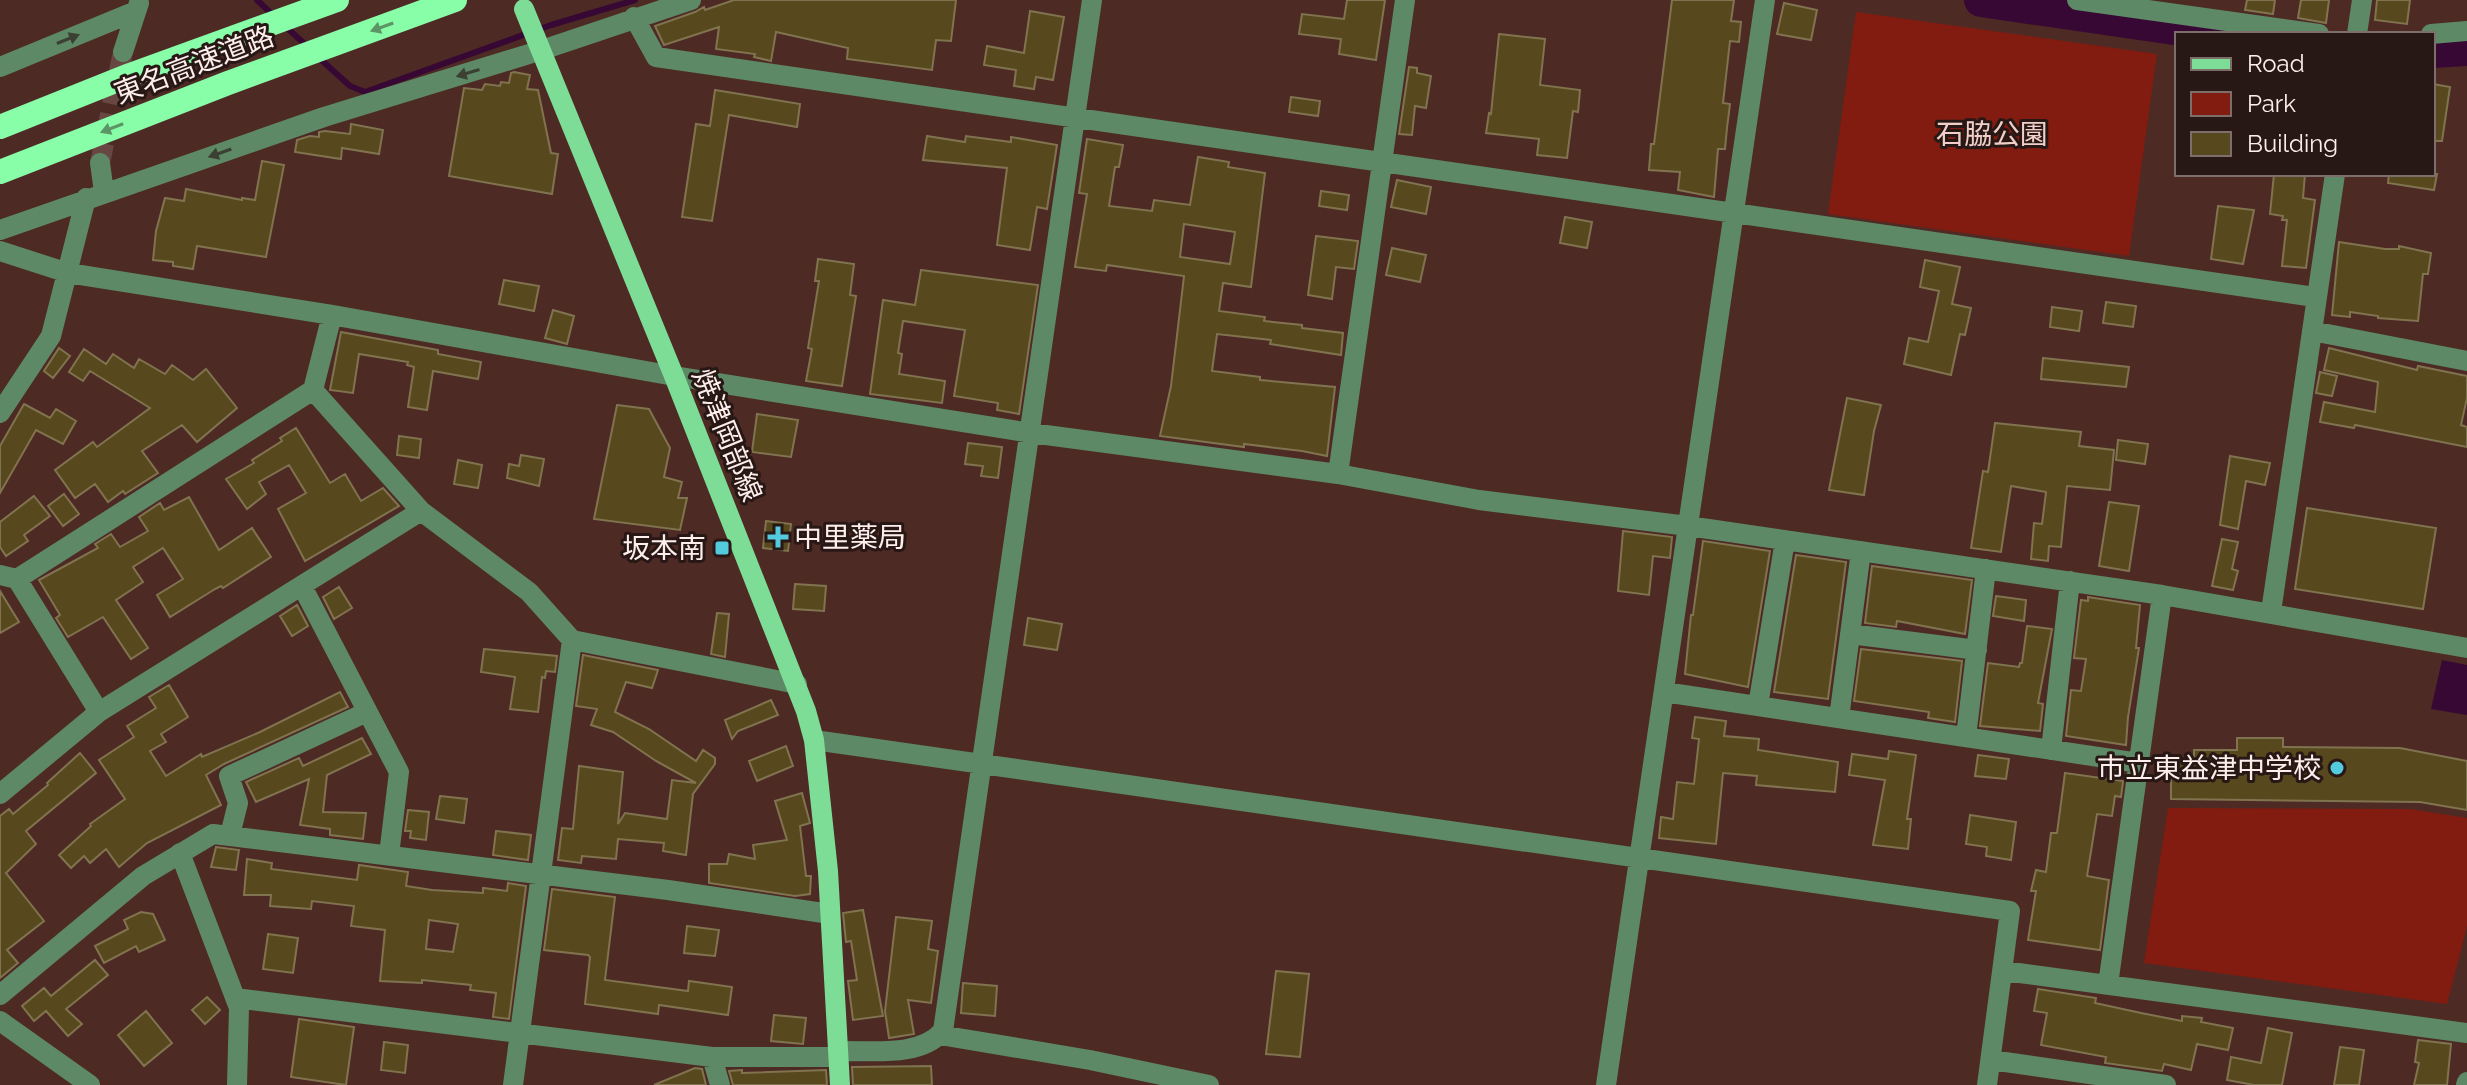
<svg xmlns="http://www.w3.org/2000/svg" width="2467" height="1085" font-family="Raleway,'Noto Sans JP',sans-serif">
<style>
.green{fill:#821c10}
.water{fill:#380835}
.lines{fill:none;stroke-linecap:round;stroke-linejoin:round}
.stream{stroke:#380835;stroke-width:6}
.river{stroke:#380835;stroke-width:34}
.building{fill:#57481d;stroke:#80734f;stroke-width:2;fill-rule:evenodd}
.minor-tunnel{stroke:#684742;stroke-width:20;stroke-dasharray:20 10;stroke-linecap:butt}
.minor{stroke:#5d8967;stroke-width:20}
.major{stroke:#7ddd96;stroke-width:20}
.highway{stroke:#88fea8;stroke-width:24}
.oneway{fill:#5d9666}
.oneway2{fill:#3b4032}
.poi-dot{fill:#54cade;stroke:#281815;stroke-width:3}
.labels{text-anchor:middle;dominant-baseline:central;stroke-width:6;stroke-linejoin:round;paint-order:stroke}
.street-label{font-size:28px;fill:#fdeeeb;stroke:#281815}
.park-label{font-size:28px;fill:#f0cfc9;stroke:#281815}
.poi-label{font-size:28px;fill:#fdeeeb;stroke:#281815;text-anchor:end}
</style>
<rect width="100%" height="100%" fill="#4e2a24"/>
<!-- green -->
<path class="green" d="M1856 12 2157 54 2129 256 1828 214Z
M2168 808 2410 809 2467 818V926L2447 1004 2144 963Z"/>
<!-- water -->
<path class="water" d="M2442 660 2467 665V715L2431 709Z"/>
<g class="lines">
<!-- stream -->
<path class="stream" d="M257 0 275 17
M286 27 307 46
M318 57 350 86 365 92 551 25 635 0"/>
<!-- river -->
<path class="river" d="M1981 0 2215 34
M2433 51 2467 49"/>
</g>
<!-- building -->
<path class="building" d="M734 0H956L951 41 936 40 932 70 847 59 848 48 776 32 771 61 754 57 755 54 716 49 719 27 664 45 655 26 695 12 704 7 705 10Z
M1347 0H1385L1376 60 1339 54 1341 39 1299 34 1302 14 1344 19Z
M1672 0H1734L1731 21 1741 22 1739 42 1730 41 1723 103 1730 104 1727 128 1725 149H1718L1714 197 1678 190 1680 172 1649 170 1651 144H1654Z
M2247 0H2275L2273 14 2245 10Z
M2301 0H2329L2326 23 2298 18Z
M2377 0H2410L2407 24 2375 20Z
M1784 3 1817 10 1811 40 1777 34Z
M1030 11 1064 17 1053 80 1036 77 1034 89 1014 86 1016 70 984 65 987 46 1024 53Z
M1499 34 1545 39 1540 85 1580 90 1578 112 1573 111 1567 158 1537 155 1539 139 1486 133 1489 113 1491 114Z
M1409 67 1417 68V73L1431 76 1426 108 1415 106 1412 135 1399 134Z
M514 72 530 75 527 89 538 90 551 153 558 154 552 194 449 176 464 88 482 90 485 84 500 86 501 82 509 83 511 73Z
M2433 84 2450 87 2442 141H2433Z
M715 90 800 104 797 127 729 115 712 221 682 217 696 124 710 126Z
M1291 97 1320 101 1318 116 1289 112Z
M351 124 383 130 379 154 342 148 341 159 295 152 297 140 310 136 319 137V132L325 131 350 134Z
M927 136 965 142 966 136 1011 142V137L1057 145 1047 209 1037 207 1030 250 997 245 1007 168 923 160Z
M1087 139 1123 145 1119 167H1115L1109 206 1152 211 1154 200 1190 205 1198 157 1229 162 1228 167 1265 173 1251 287 1223 283 1219 311 1265 317 1264 321 1302 325V328L1343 333 1341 355 1270 344 1271 340 1217 334 1212 371 1260 377V380L1335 387 1327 456 1302 451 1244 444V447L1160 436 1171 386 1184 276 1107 265 1106 271 1075 267 1087 194 1079 193ZM1184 224 1235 232 1230 264 1180 257Z
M262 161 284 165 266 257 197 246 193 269 173 266V262L153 260 156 231 165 198 184 201 186 189 242 200V198L255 200Z
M2274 174H2305L2303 198 2315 200 2306 268 2282 266 2287 220H2282L2283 216 2270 214Z
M2389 174H2437L2434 190 2388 183Z
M1397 180 1431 187 1426 214 1391 207Z
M1321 191 1349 195 1347 210 1319 206Z
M2218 206 2254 210 2243 264 2211 259Z
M1565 217 1592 222 1587 248 1560 243Z
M1316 236 1358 241 1354 269 1336 267 1332 299 1308 295Z
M2339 242 2385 249H2399V246L2431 253 2428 274H2423L2418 321 2378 318V316L2350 312V317L2332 315Z
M1392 248 1426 255 1420 282 1386 275Z
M818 259 854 264 850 295 856 296 842 386 806 381 812 349 808 348 819 281H815Z
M1925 260 1960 267 1952 304 1971 308 1965 335 1960 334 1951 375 1904 364 1909 338 1928 342 1939 291 1920 287Z
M921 270 1038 285 1019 414 997 410 998 403 954 396 965 330 903 321 898 353 902 354 899 374 945 381 942 403 870 394 883 300 915 305Z
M504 280 539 286 534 311 499 304Z
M2106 302 2136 306 2133 327 2103 323Z
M2052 307 2082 311 2079 331 2050 327Z
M553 310 574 316 567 344 545 338Z
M341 332 438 350V354L481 362 478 379 433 371 427 410 408 407 414 367 407 365 408 362 359 354 353 393 330 390Z
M59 348 70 356 53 378 44 371Z
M2329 348 2417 370 2418 366 2467 376V398L2461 425 2467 427V447L2355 425 2354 428 2320 422 2324 402 2375 412 2378 382 2324 370Z
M84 349 106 364 113 354 134 368 139 359 165 374 172 365 193 380 206 369 237 408 197 442 182 425 142 451 158 473 125 494 123 491 108 502 95 484 75 498 55 470 93 442 97 447 150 408 90 371 83 381 69 372Z
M2043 358 2129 367 2126 387 2041 379Z
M2320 372 2337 376 2332 396 2316 393Z
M1847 398 1881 405 1874 431 1864 495 1829 490Z
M24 404 50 418 56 409 76 421 63 444 36 430 0 493V446Z
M617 405 649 409 670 448 664 477 682 482 678 498H687L680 530 594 519Z
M757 414 798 420 791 457 752 452Z
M1995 423 2081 432 2079 446 2114 450 2110 490 2067 486 2061 547 2049 546 2048 561 2031 559 2034 523 2042 524 2046 492 2011 486 2001 552 1971 548 1983 471 1988 472Z
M296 428 330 483 345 474 361 501 383 488 399 506 305 561 278 509 306 493 289 465 259 482 266 494 247 509 226 479 254 463 252 460 282 441 280 438Z
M399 436 421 439 419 458 397 455Z
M2118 440 2148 444 2145 464 2116 460Z
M968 443 1002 447 998 478 981 476 983 466 965 464Z
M521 455 544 459 539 486 507 478 509 464 519 466Z
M2230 456 2270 463 2265 485 2246 481 2238 529 2220 525Z
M458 460 482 465 478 488 454 484Z
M64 494 79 514 63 526 48 506Z
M34 496 50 516 24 535 28 541 6 556 0 547V522Z
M189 497 219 550 252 528 271 557 223 588 221 586 215 589 170 617 157 595 183 579 163 548 133 567 143 582 116 600 148 648 131 659 103 617 68 637 56 618 60 615 39 580 98 548 95 544 111 534 120 547 148 531 139 517 160 503 164 510Z
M2109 502 2139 506 2129 571 2099 566Z
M2307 508 2436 528 2423 609 2295 589Z
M766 521 791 524 788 551 763 548Z
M1623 531 1672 537 1670 558 1653 556 1649 595 1618 591Z
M2222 539 2238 542 2232 569 2238 571 2233 590 2212 586Z
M1703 541 1770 551 1748 687 1685 674 1691 615H1693Z
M1796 555 1846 562 1828 699 1774 692Z
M1872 566 1972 580 1965 634 1897 621 1896 627 1865 623Z
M795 584 826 586 824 611 793 609Z
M339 587 352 608 334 619 323 597Z
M0 591 19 622 0 633Z
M1996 596 2026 600 2024 621 1993 616Z
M2088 597 2140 605 2136 648H2139L2128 717 2126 745 2066 736 2071 690 2081 691 2086 659 2074 658 2081 600 2088 601Z
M297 605 308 626 292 636 280 616Z
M717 613 729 614 725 657 711 654Z
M1028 618 1062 624 1057 650 1024 645Z
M2027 626 2052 629 2038 703 2043 704 2040 731 1980 726 1988 663 2019 667 2020 663H2022Z
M484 649 557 656 555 672 546 671 545 678 542 677 538 712 510 709 515 677 481 672Z
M1861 649 1962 661 1955 722 1928 718 1929 712 1854 701Z
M583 655 658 670 652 688 626 682 615 712 649 729 696 761 703 750 715 758V764L693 794 686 855 663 851 664 843 618 839 616 859 582 856 581 863 558 860 562 828 573 829 579 766 623 772 618 824 625 813 667 819 672 780 696 783 656 761 613 732 591 725 597 709 576 706Z
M169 685 188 717 161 734 166 742 150 751 166 776 201 754 202 757 260 732 340 692 348 707 224 764 206 775 221 805 147 843 119 867 106 849 90 863 84 856 71 868 59 855 91 826 90 824 125 799 99 760 134 737 127 726 156 708 149 697Z
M771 700 778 715 738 731 732 739 725 720Z
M1695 717 1726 721 1724 736 1759 739 1758 750 1838 762 1835 792 1756 785 1757 776 1723 773 1716 844 1659 838 1661 817 1673 819 1677 782 1694 784 1699 739 1692 738Z
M362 738 371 754 327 775 323 812 366 813 363 839 330 835V829L300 825 309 779 256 802 246 782 299 758 303 766Z
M2237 738H2283V747L2400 748 2467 761V810L2420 802 2171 799V760H2194V750H2237Z
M786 746 793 766 757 781 749 761Z
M1889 751 1916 755 1907 819H1911L1908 849 1873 845 1885 780 1849 775 1852 754 1888 759Z
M80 753 96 773 26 831 36 844 6 873 44 921 7 950 18 963 0 978V816L9 809 13 814 48 785 47 783Z
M1978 755 2009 759 2006 779 1975 776Z
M2065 773 2123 781 2121 797 2115 796 2112 816 2097 814 2087 876 2109 880 2100 950 2028 940 2036 891H2031L2036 870 2046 872 2051 833H2057Z
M802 793 810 823 800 826 806 876H811L810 894 795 896 709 883V864H727L729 854 755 859 753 845 787 840 775 801Z
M440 796 467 799 464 823 436 819Z
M408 810 429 812 426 840 410 838 411 831H405Z
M1970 815 2016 822 2011 860 1986 856 1987 847 1966 844Z
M496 831 531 835 528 860 493 855Z
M216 847 239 850 236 870 211 867Z
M247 859 272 863 271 869 357 880 359 865 408 872 406 886 432 890 483 893V888L507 891 508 883 526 886 509 1019 493 1017 496 993 470 990 471 985 422 980V983L380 981 385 930 351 926 354 906 312 901 311 909 270 906 271 895H244ZM429 920 458 924 453 952 426 949Z
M552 889 615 897 605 980 688 991 689 981 732 987 728 1015 659 1005 658 1014 585 1004 590 957 588 955 544 950Z
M863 910 883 1016 853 1020 848 981 857 980 851 941 846 942 843 913Z
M141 912 153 914 165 940 139 952 136 946 104 963 95 946 128 929 124 920Z
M896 917 932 921 928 949 938 951 931 1003 908 1000 914 1034 889 1038 885 1011Z
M687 926 719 930 715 956 684 953Z
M268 934 298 938 293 973 263 969Z
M95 960 108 975 66 1009 82 1024 68 1036 46 1011 34 1021 22 1006 44 988 51 996Z
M1276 971 1309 974 1300 1057 1266 1054Z
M963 983 997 986 995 1016 961 1013Z
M2038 989 2096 998 2095 1003 2141 1013 2182 1021V1016L2202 1018 2201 1022 2233 1028 2228 1050 2197 1044 2191 1070 2164 1064 2162 1071 2105 1063 2106 1057 2041 1045 2047 1013 2034 1011Z
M207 997 220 1010 205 1024 192 1010Z
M146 1011 172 1043 144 1066 118 1035Z
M774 1015 806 1018 803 1044 771 1041Z
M299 1019 354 1027 346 1085 291 1077Z
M2268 1028 2292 1033 2282 1085H2254L2227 1080 2231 1057 2261 1063Z
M2418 1040 2451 1044 2447 1085H2414L2419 1063 2415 1062Z
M384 1042 408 1045 405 1073 381 1070Z
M2340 1047 2364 1050 2359 1085H2334Z
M931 1066 932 1085H853L852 1067Z
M695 1068 702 1069 706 1085H654Z
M742 1070V1073L826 1070 827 1085H733L729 1071Z"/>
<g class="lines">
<!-- minor-tunnel -->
<path class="minor-tunnel" d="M100 163 123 52"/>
<!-- minor -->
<path class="minor" d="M2077 0 2319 34
M634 17 656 57 2315 297
M2357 34 2362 0
M2431 34 2467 31
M123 52 139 3
M0 67 136 11
M100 163 104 192
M0 230 324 117 542 50 691 0
M0 251 68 273 332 315 674 376 1031 433 1338 474 1479 500 1688 526 2162 595 2467 648
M2312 331 2467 361
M313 390 421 511 529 592 572 640 797 684
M0 413 51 336 86 198
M1338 474 1405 0
M0 575 17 579 99 712
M17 579 313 390 332 315
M302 586 399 772 389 855
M2271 612 2335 174
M1850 634 1977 650
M1664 692 2139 763
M1758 706 1785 540
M1839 718 1861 551
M1966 737 1986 569
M814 740 2010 911 1987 1085
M2051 750 2070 581
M0 794 99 712 421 511
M230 835 238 803 229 776 367 712
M180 853 239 1008 237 1085
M2004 971 2467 1033
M2108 985 2162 595
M0 995 143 876 213 834 668 890 830 914
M235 998 712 1057H839
M0 1021 90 1085
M940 1035 1090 1060 1209 1085
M838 1051C872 1050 919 1058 943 1031L1092 0
M712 1057 720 1085
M1991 1060 2166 1085
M513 1085 572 640
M1606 1085 1765 0
M2466 1085 2467 1082"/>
<!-- major -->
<path class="major" d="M524 9 674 376 806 711 814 740 828 871 840 1085"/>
<!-- highway -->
<path class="highway" d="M0 127 130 75 337 0
M0 172 228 83 455 0"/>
</g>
<!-- one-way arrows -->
<defs><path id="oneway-solid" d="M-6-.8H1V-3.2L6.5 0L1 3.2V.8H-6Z" transform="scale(2)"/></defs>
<g class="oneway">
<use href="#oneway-solid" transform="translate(382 27) rotate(160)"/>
<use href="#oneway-solid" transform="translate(112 128) rotate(159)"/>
</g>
<g class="oneway2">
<use href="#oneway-solid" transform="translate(68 39) rotate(-22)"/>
<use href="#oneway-solid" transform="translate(468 73) rotate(163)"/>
<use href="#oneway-solid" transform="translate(220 153) rotate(161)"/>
</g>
<!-- markers -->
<g class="poi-dot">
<path d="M774 525h8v8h8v8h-8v8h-8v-8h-8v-8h8z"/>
<rect x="714" y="540" width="16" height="16" rx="4"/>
<circle cx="2337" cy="768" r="8"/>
</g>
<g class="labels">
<!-- street labels -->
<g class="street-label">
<text transform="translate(194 65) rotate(-21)">東名高速道路</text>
<text transform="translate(727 435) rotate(68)">焼津岡部線</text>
</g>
<!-- park labels -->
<g class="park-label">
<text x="1992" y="134">石脇公園</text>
</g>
<!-- poi labels -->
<g class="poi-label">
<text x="794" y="537" text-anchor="start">中里薬局</text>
<text x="706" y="548">坂本南</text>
<text x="2321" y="768">市立東益津中学校</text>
</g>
</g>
<!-- legend -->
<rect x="2175" y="32" width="260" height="144" fill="#281815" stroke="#7d6e6b" stroke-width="2"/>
<rect x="2191" y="58" width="40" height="12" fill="#7ddd96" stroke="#7d6e6b" stroke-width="2"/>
<text x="2247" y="72" font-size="24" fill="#fdeeeb">Road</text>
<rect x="2191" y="92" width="40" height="24" fill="#821c10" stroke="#7d6e6b" stroke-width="2"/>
<text x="2247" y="112" font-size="24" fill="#fdeeeb">Park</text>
<rect x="2191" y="132" width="40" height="24" fill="#57481d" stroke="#7d6e6b" stroke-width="2"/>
<text x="2247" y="152" font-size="24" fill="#fdeeeb">Building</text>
</svg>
